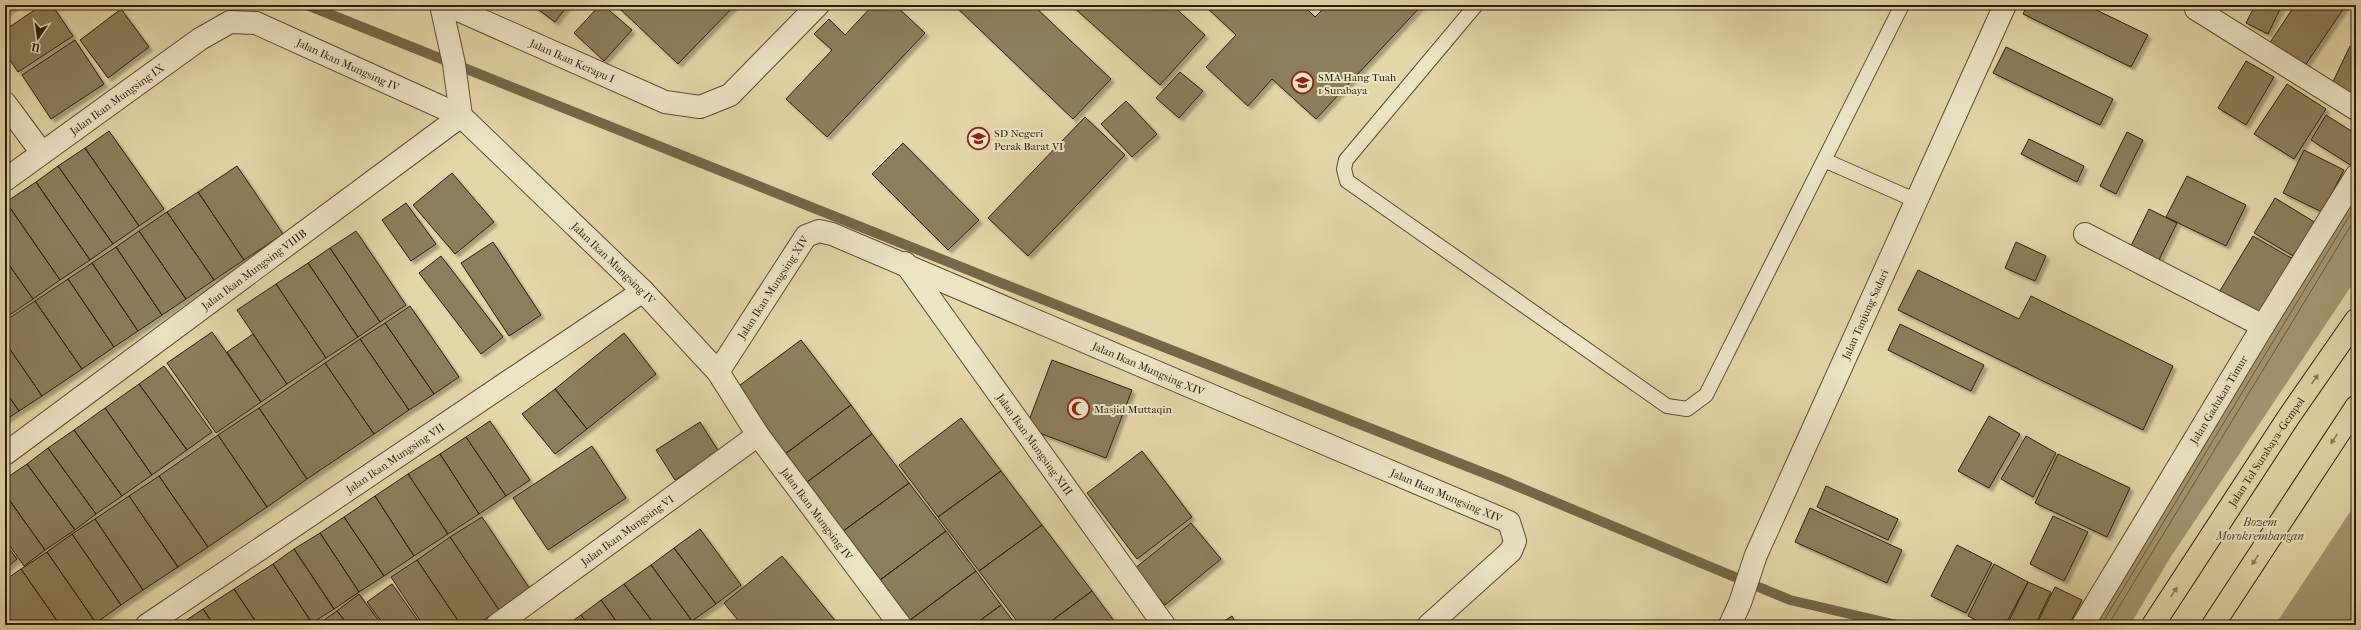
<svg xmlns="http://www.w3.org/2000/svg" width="2361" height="630" font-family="'IM FELL French Canon',serif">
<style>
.water{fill:#a59772;stroke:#756748}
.pier{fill:#e3d6a8}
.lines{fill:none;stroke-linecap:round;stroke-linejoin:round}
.shore{stroke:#695a3d;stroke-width:1}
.stream{stroke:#756748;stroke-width:10}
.building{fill:#8c7e5b;stroke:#2d1e08;filter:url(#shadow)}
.service-casing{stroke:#5a4c30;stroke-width:16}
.minor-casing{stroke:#5a4c30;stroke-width:24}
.tertiary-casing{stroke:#5a4c30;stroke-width:24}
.motorway-casing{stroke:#2d1e08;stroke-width:24}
.service{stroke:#ede4c6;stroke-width:14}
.minor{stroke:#ede4c6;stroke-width:22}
.tertiary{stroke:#ede4c6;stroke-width:22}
.motorway{stroke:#e3d6a8;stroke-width:22}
.oneway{fill:#887a58}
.labels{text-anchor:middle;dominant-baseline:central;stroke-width:4;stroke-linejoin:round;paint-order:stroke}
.street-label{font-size:11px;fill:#2d1e08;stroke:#ede4c6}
.poi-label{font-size:11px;fill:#2d1e08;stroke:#ede4c6;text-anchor:start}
.water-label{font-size:12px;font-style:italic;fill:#57482d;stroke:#ede4c6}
</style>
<defs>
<filter id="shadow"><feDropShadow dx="3.5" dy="3.5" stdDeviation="1" flood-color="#0004"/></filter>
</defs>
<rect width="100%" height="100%" fill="#e3d6a8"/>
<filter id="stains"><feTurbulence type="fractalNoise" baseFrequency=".005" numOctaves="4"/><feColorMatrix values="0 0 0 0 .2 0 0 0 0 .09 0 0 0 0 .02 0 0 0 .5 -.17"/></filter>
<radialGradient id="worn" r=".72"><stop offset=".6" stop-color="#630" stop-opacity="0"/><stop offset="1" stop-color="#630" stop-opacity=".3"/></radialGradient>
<!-- water -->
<path class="water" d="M2356 188V625H2090Z"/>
<!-- pier -->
<path class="pier" d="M2356 279V503L2275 625H2130L2170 558Z"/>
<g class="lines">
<!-- shore -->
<path class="shore" d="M2101 625 2356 205
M2108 625 2356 217"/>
<!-- stream -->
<path class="stream" d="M307 5 1001 283 1502 480 1790 600 1897 625"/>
</g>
<!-- building -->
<path class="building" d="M5 5H16L5 13Z
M42 5H52L73 36 18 72 5 53V30Z
M532 5H568L555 22Z
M600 5H603L632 30 604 61 574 33Z
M616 5H735L678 64Z
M873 5H895L925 33 827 137 786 99 832 50 814 34 829 19 845 35Z
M954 5H1033L1111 79 1073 119Z
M1071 5H1172L1205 35 1160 85Z
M1204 5H1303L1315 17 1327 5H1422L1316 119 1272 79 1248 106 1206 67 1236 35Z
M2027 5H2086L2148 35 2131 67 2023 14Z
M2255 5H2282L2268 34 2246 23Z
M2295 5H2346L2302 70 2267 47Z
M121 9 149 47 108 78 80 40Z
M75 40 104 84 51 119 22 75Z
M2350 46 2356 48V104L2329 90Z
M2006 47 2113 99 2100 125 1993 73Z
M2246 61 2274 77 2246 125 2218 108Z
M1180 72 1203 91 1179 118 1156 98Z
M2287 84 2326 109 2294 159 2254 134Z
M1126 101 1157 134 1132 157 1101 124Z
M2326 115 2356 134V160L2352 166 2311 140Z
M1085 117 1125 155 1028 256 988 218Z
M109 131 164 209 139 226 85 148Z
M2127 132 2143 140 2116 194 2100 186Z
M2029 139 2084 166 2077 182 2021 154Z
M903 143 979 220 948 250 872 174Z
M85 148 139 226 113 244 58 166Z
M2304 150 2344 170 2322 212 2283 193Z
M58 166 113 244 90 260 36 182Z
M237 166 283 234 244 260 198 192Z
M452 173 494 222 455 254 413 205Z
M2187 176 2246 205 2226 246 2166 217Z
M36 182 90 260 60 280 6 202Z
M198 192 244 260 214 280 167 212Z
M2275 198 2316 223 2295 257 2254 233Z
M6 202 60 280 33 299 5 259Z
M406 203 436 244 411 261 382 220Z
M2149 209 2177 223 2156 266 2128 252Z
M167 212 214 280 186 299 139 231Z
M139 231 186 299 162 315 116 247Z
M356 231 406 305 380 322 330 248Z
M2253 236 2293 259 2258 317 2218 294Z
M493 242 541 315 509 336 461 263Z
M2016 242 2046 256 2035 281 2005 268Z
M116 247 162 315 138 331 92 263Z
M330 248 380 322 358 337 308 263Z
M441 256 503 337 481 354 419 273Z
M5 259 33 299 5 318Z
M92 263 138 331 114 347 68 279Z
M308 263 358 337 326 358 276 284Z
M1918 270 2019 319 2031 296 2173 366 2143 430 1898 310Z
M68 279 114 347 82 369 35 301Z
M276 284 326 358 287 384 237 310Z
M35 301 82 369 42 396 5 342V321Z
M410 306 459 377 434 394 385 323Z
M385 323 434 394 409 410 360 339Z
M1900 324 1984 365 1971 391 1888 350Z
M212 332 261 402 216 433 167 363Z
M624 333 656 374 587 429 555 389Z
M253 334 287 384 261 402 227 352Z
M360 339 409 410 374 434 325 363Z
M801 340 851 405 781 457 732 391Z
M5 342 42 396 19 411 5 391Z
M1052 360 1132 390 1106 458 1026 428Z
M325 363 374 434 307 479 259 408Z
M164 366 212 432 187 450 139 384Z
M139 384 187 450 152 475 105 408Z
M555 389 587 429 555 454 522 414Z
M5 391 19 411 5 420Z
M851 405 872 434 803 485 781 457Z
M105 408 152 475 122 496 74 430Z
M259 408 307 479 267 507 218 435Z
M1989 416 2020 434 1989 488 1958 471Z
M961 418 1001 471 938 517 899 465Z
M490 421 530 480 506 496 466 437Z
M700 422 719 452 675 480 656 450Z
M74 430 122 496 96 514 48 448Z
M872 434 909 483 839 534 803 485Z
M218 435 267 507 208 547 159 476Z
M2026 436 2056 453 2033 497 2001 479Z
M466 437 506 496 479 514 440 454Z
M592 446 626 498 548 550 513 498Z
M48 448 96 514 75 530 27 464Z
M1142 451 1192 517 1137 559 1087 493Z
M440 454 479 514 448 534 408 474Z
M2058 454 2130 488 2107 537 2035 503Z
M27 464 75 530 45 550 5 494V479Z
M1001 471 1042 525 979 571 938 517Z
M408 474 448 534 414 556 375 496Z
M159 476 208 547 178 567 129 496Z
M909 483 946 531 876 583 839 534Z
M1826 486 1898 519 1888 540 1817 507Z
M5 494 45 550 24 566 5 539Z
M129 496 178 567 143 590 95 519Z
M375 496 414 556 384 576 344 517Z
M1810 508 1902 550 1887 583 1795 542Z
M2053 516 2088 532 2064 581 2030 564Z
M344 517 384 576 359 592 320 533Z
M482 517 530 589 499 610 450 537Z
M95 519 143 590 121 605 72 534Z
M1191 523 1221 559 1165 605 1134 569Z
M1042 525 1092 591 1046 625H1020L979 571Z
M700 529 741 585 716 604 674 548Z
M946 531 976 571 906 623 876 583Z
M320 533 359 592 334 609 294 549Z
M72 534 121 605 96 623 47 552Z
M450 537 499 610 476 625H461L417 560Z
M5 543 17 559 5 569Z
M1957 545 1992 563 1966 613 1931 596Z
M674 548 716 604 692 621 651 565Z
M294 549 334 609 312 623 273 564Z
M47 552 96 623 92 625H60L21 569Z
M782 556 838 624 836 625H742L724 603Z
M417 560 461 625H423L391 577Z
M273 564 312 623 309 625H258L234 589Z
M1994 564 2028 582 2005 625H1986L1968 616Z
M651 565 692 621 687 625H655L624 584Z
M21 569 60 625H11L5 616V580Z
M976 571 1001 605 974 625H907L906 623Z
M2028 582 2051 592 2035 625H2007Z
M392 584 421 625H384L367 602Z
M624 584 655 625H619L601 600Z
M2055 587 2082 600 2069 625H2036Z
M234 589 258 625H214L203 609Z
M1092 591 1117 625H1046Z
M359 594 382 625H348L337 611Z
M601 600 619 625H588L581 615Z
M1001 605 1016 625H974Z
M203 609 214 625H179Z
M337 611 348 625H317Z
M581 615 588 625H567Z
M1232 616 1237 625H1218Z"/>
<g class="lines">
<defs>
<path id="service" d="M1476 5 1346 160 1344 169 1347 181 1667 406 1687 409 1706 395 1902 5
M1824 160 1917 201"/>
<g id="minor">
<path id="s1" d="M447 5 665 102 700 107 730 95 818 5"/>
<path d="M2196 9 2356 109"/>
<path d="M5 103 42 153"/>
<path id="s2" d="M5 180 200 39 230 22 256 23 461 116 643 291 718 372 758 435 900 625"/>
<path d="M2085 234 2263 326"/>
<path id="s3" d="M905 263 1164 625"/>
<path id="s4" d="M718 372 806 236 819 231 832 234 1509 522 1515 541 1511 551 1429 625"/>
<path id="s5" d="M5 454 461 116 454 64 441 5"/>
<path id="s6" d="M147 625 643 291"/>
<path id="s7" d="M497 625 758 435"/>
<path id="s8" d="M2083 625 2263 326 2356 176"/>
</g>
<g id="tertiary">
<path id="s9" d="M1730 625 1740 603 1756 555 2005 5"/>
</g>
<g id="motorway">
<path id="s10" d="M2153 625 2288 418 2356 320"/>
<path d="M2213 625 2356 407"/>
</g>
</defs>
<!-- service casing -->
<use href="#service" class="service-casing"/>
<!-- minor casing -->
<use href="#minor" class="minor-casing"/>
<!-- tertiary casing -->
<use href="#tertiary" class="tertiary-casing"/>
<!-- motorway casing -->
<use href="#motorway" class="motorway-casing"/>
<!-- service -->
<use href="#service" class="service"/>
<!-- minor -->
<use href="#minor" class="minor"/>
<!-- tertiary -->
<use href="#tertiary" class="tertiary"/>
<!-- motorway -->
<use href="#motorway" class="motorway"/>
</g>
<!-- one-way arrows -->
<defs><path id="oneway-solid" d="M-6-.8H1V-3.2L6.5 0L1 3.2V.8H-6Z"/></defs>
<g class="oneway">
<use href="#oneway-solid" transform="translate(2315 379) rotate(-55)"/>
<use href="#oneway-solid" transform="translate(2334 439) rotate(124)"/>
<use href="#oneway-solid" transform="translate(2255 560) rotate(123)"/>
<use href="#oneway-solid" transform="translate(2174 592) rotate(-57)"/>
</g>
<!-- icons -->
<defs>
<symbol id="school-ring" viewBox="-11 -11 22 22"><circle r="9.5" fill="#ede4c6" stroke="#8f2418" stroke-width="1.5"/><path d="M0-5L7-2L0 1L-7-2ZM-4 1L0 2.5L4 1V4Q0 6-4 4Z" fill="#8f2418"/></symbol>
<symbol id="mosque-ring" viewBox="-11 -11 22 22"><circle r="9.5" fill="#ede4c6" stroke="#8f2418" stroke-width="1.5"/><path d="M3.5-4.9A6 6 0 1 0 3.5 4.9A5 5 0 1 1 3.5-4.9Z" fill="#8f2418"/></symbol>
</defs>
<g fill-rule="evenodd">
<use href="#school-ring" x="1290" y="70" width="25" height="25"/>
<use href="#school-ring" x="966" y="126" width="25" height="25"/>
<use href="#mosque-ring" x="1066" y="396" width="25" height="25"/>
</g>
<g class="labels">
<!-- street labels -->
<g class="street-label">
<text stroke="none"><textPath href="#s1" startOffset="137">Jalan Ikan Kerapu I</textPath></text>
<text stroke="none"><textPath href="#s2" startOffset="402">Jalan Ikan Mungsing IV</textPath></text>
<text stroke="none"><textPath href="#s2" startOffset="138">Jalan Ikan Mungsing IX</textPath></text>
<text stroke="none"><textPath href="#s2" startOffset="738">Jalan Ikan Mungsing IV</textPath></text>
<text stroke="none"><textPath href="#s5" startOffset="310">Jalan Ikan Mungsing VIIIB</textPath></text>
<text stroke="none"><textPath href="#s4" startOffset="101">Jalan Ikan Mungsing XIV</textPath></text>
<text stroke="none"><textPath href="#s9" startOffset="339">Jalan Tanjung Sadari</textPath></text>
<text stroke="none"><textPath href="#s4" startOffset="533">Jalan Ikan Mungsing XIV</textPath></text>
<text stroke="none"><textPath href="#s8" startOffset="263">Jalan Gadukan Timur</textPath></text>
<text stroke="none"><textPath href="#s3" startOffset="223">Jalan Ikan Mungsing XIII</textPath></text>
<text stroke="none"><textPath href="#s10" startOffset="207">Jalan Tol Surabaya–Gempol</textPath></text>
<text stroke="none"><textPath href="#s6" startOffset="299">Jalan Ikan Mungsing VII</textPath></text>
<text stroke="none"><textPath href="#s4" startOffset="857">Jalan Ikan Mungsing XIV</textPath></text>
<text stroke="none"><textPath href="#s2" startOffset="1062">Jalan Ikan Mungsing IV</textPath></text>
<text stroke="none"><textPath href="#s7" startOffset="161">Jalan Ikan Mungsing VI</textPath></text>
</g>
<!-- poi labels -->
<g class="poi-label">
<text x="1318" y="77">SMA Hang Tuah<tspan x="1318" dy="13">1 Surabaya</tspan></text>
<text x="994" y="133">SD Negeri<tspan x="994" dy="13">Perak Barat VI</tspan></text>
<text x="1094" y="409">Masjid Muttaqin</text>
</g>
<!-- water labels -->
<g class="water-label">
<text x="2260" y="522">Bozem<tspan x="2260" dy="14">Morokrembangan</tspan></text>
</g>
</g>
<!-- margin -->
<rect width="2361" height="630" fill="none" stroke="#e3d6a8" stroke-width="20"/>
<rect x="6" y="6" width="2349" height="618" fill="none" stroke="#2d1e08" stroke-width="2"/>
<rect x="10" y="10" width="2341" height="610" fill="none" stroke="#2d1e08"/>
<!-- north arrow -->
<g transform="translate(38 38) rotate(193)" stroke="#ede4c6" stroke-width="3" paint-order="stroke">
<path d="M0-3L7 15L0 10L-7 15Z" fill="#2d1e08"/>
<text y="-6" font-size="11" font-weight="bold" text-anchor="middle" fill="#2d1e08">U</text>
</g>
<rect width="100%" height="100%" filter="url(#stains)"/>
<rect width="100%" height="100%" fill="url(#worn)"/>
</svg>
